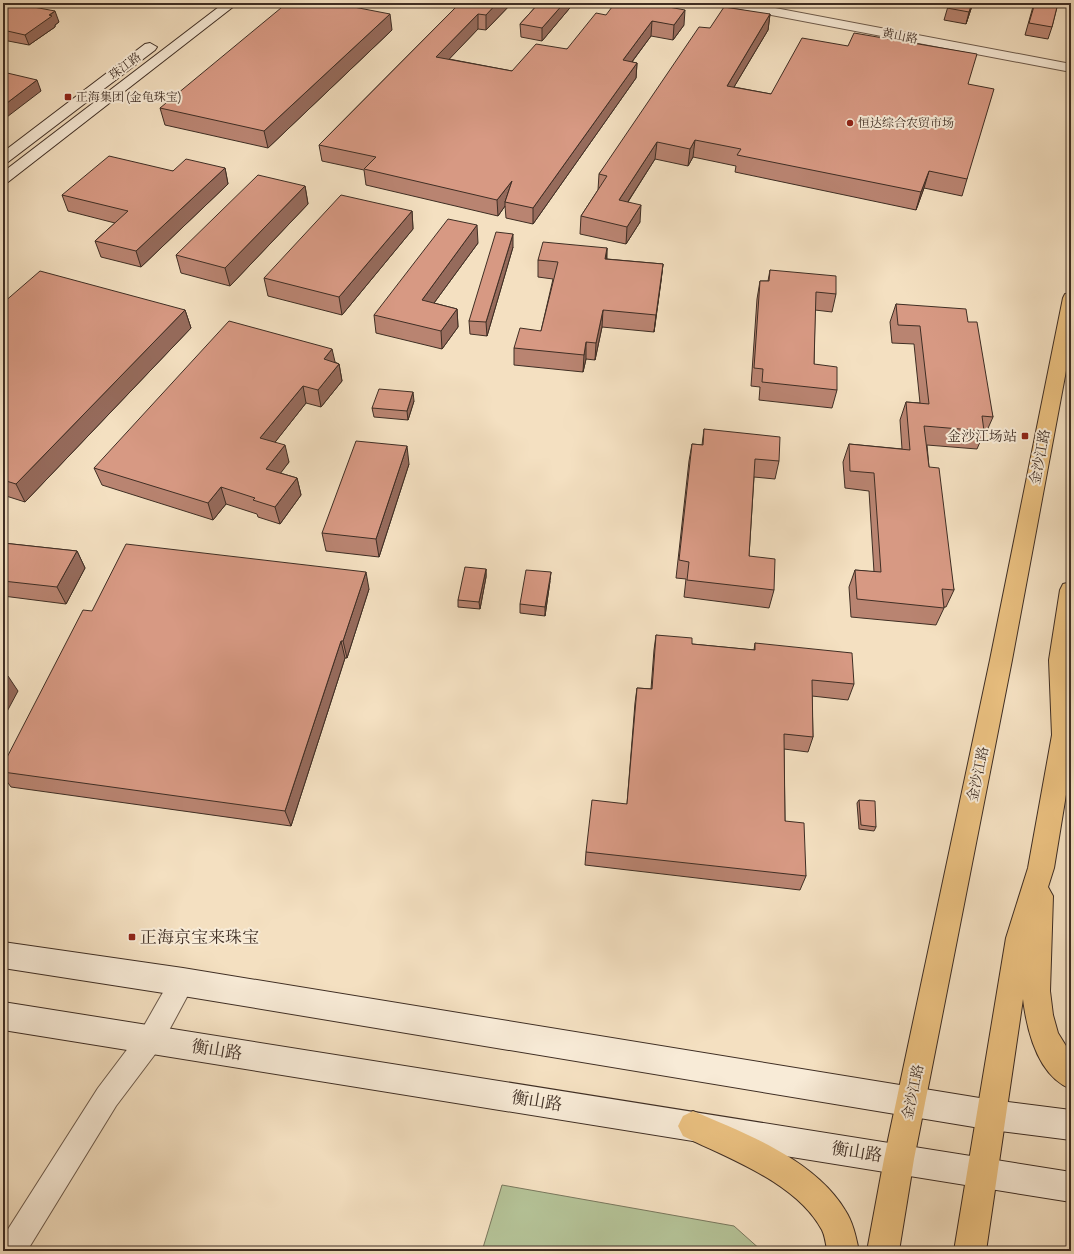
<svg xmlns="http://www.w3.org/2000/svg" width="1074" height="1254" font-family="'IM FELL Great Primer','Noto Serif SC',serif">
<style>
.green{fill:#b5c398;stroke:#7a785e}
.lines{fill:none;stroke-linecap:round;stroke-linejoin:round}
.minor-casing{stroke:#6c5a4b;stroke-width:2}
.tertiary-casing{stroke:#6c5a4b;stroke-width:2}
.secondary-casing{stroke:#3f2e24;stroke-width:2}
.primary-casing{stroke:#3f2e24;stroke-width:2}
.minor{fill:#f8ebd7;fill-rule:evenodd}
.tertiary{fill:#f8ebd7;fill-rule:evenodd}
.secondary{fill:#f8ebd7;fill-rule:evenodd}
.primary{fill:#eac080;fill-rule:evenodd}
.wall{fill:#b98471;stroke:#3f2e24}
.shaded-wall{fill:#966b5c;stroke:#3f2e24}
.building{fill:#d79983;stroke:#3f2e24}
.poi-dot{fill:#8f2418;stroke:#f8ebd7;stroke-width:1.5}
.labels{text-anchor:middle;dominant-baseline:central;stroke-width:4;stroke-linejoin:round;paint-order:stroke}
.far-street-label{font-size:12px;fill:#3f2e24;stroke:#f8ebd7}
.far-poi-label{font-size:12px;fill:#3f2e24;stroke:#f8ebd7;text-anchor:start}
.poi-label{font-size:14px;fill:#3f2e24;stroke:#f8ebd7;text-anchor:end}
.street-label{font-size:14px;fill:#3f2e24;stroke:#f8ebd7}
.near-poi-label{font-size:17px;fill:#3f2e24;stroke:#f8ebd7;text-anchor:start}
.near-street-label{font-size:17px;fill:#3f2e24;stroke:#f8ebd7}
</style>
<rect width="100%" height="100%" fill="#f4e0c1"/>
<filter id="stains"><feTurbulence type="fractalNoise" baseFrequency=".005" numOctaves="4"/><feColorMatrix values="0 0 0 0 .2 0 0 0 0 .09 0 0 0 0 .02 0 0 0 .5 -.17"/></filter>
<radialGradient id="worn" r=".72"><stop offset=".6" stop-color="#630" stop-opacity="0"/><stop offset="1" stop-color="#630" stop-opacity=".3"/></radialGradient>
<!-- green -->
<path class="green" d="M502 1185 734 1226 762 1251H482Z"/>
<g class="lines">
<defs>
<path id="minor" d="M183 970 192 973 195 982 159 1049 116 1106 27 1251H3V1237L98 1088 141 1031 174 973Z"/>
<path id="tertiary" d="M723 3H749L1071 64V72L729 7Z"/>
<path id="secondary" d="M224 3H238L8 182 3 184V172Z
M150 43 157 47 155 50 8 162 3 163V152L145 44Z
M3 942 183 968 992 1100 1071 1110V1140L992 1130 183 996 3 968Z
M3 1002 1071 1172V1202L3 1030Z"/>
<path id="primary" d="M1071 293V344L1012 660 914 1159 899 1251H867L884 1159 990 660 1063 298 1065 294Z
M1071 582V764L1054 868 1048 887 1053 896 1050 991 1053 1015 1058 1033 1071 1054V1089C1038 1076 1027 1031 1023 999L986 1251H954L1006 938 1028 868 1052 735 1049 660 1060 590 1063 584Z
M693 1111C745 1133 815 1160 845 1210 853 1222 856 1237 859 1251H827C826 1244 825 1236 822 1230 796 1182 729 1159 683 1136L678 1126 683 1116Z"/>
</defs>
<!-- minor casing -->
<use href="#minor" class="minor-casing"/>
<!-- tertiary casing -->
<use href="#tertiary" class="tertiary-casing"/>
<!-- secondary casing -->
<use href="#secondary" class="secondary-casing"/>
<!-- primary casing -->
<use href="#primary" class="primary-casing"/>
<!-- minor -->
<use href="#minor" class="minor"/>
<!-- tertiary -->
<use href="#tertiary" class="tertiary"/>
<!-- secondary -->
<use href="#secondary" class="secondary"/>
<!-- primary -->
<use href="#primary" class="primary"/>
</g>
<!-- wall -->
<path class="wall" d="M3 3 59 22 55 25V27L29 45 3 40Z
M460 3H512L486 30 478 29 449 59 512 71 567 49 606 15 684 25 673 40 651 36 632 62 637 63 636 78 533 224 506 218 505 206 498 216 366 185 364 170 322 161 319 145Z
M539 3H574L542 41 521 37 520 24Z
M949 3H973L966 24 944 20Z
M1034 3H1058L1052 27 1048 39 1025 35Z
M770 14 768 30 734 87 771 94 968 84 967 179 962 196 924 188 916 210 735 172 736 166 693 157 688 166 655 159 628 202 640 222 626 244 580 234 581 216 598 190 599 174 710 28Z
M392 30 268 148 165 125 160 108Z
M225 168 228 184 141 267 101 257 95 241 115 223 68 211 62 195 173 171Z
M305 186 308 204 230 286 181 273 176 255Z
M412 211 413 229 342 315 268 296 264 278Z
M478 243 434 303 457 309 458 327 442 349 376 333 374 315Z
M513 247 487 336 470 334 469 321Z
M607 248V259L663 264 661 281 654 332 602 327 595 360 586 359 583 372 514 365V348L541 331 553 279 538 277V260Z
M770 270 836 294 832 312 815 310 814 364 837 390 832 408 759 400 760 387 751 386 757 299 760 281H768Z
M3 303 185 310 191 328 25 502 3 495Z
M896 304 968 322 993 417 985 435H983L977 449 927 445 929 467 954 590 946 607H944V608L936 625 851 617 849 587 855 570 874 572 869 491 845 488 843 462 849 444 902 449 900 420 906 402 920 403 914 344 892 343 890 322Z
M335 362 339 364 342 381 321 407 306 403 275 442 289 462 280 473 297 478 301 495 280 524 258 517 257 514 226 504 213 520 102 485 94 468Z
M414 401 408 420 374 417 372 408Z
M704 429 779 461 775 479 754 477 749 556 774 590 769 608 684 597 686 579 676 578 689 461 692 444 702 445Z
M409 464 379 557 326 551 322 533Z
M3 543 77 551 85 568 66 604 3 596Z
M486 569V577L480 609 458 607V600Z
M550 581 545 616 520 613V604Z
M369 589 347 658H345L291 826 11 787 3 776V765L92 611Z
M656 635 692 644 754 650 755 643 854 684 848 700 812 696 813 737 808 752 784 749 785 821 806 876 800 890 585 865 586 852 627 804 635 703 637 688 651 689 654 650Z
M859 800 876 827 874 831 859 829 857 803Z"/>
<!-- shaded-wall -->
<path class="shaded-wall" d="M497 3H512L486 30V15Z
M564 3H574L542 41V28Z
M972 3H973L966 24 969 12Z
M685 10 684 25 673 40 674 25Z
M55 11 59 22 55 25V27L29 45 25 35Z
M390 14 392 30 268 148 264 131Z
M478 14V29L437 72 436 57Z
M770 14 768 30 725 102 727 86Z
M652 21 651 36 622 75 623 60Z
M637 63 636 78 533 224V208Z
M37 80 41 91 3 120V106Z
M695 140 693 157 688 166 690 149Z
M657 142 655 159 618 217 619 200Z
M225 168 228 184 141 267 136 251Z
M929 171 924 188 916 210 921 192Z
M512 181 505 202V206L498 216 497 200Z
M305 186 308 204 230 286 225 268Z
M641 205 640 222 626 244 627 227Z
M412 211 413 229 342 315 339 297Z
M477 225 478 243 423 318 422 300Z
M513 234V247L487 336 486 322Z
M607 248 606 264 605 259Z
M663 264 661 281 654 332 656 315Z
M457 309 458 327 442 349 441 331Z
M185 310 191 328 25 502 16 484Z
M603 310 602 327 595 360 596 343Z
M586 342V359L583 372 584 355Z
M332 349 336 366 324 359Z
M339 364 342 381 321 407 318 390Z
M303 386 306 403 265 455 260 438Z
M413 392 414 401 408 420 407 411Z
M285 445 289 462 271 486 266 469Z
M407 446 409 464 379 557 376 539Z
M297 478 301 495 280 524 275 507Z
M221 487 226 504 213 520 208 503Z
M77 551 85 568 66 604 57 587Z
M486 569V577L480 609 479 602Z
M366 572 369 589 347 658 343 641Z
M551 572 550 581 545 616V607Z
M341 641 345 658 291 826 285 811Z
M8 676 18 691 3 719V684Z"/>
<!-- building -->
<path class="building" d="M3 3H12L55 11 49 15 52 16 25 35 3 30Z
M287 3H333L390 14 264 131 160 108Z
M460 3H497L486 15 478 14 436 57 512 71 536 44 567 49 596 13 606 15 615 3H647L685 10 674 25 652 21 623 60 637 63 533 208 505 202 512 181 497 200 364 169 376 157 319 145Z
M539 3H564L542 28 520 24Z
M949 3H972L969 12 947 8Z
M1035 3H1058L1052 27 1029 23Z
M724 7 770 14 727 86 771 94 802 38 848 46 854 33 977 54 968 84 994 89 967 179 929 171 921 192 737 155 741 149 695 140 690 149 657 142 619 200 641 205 627 227 581 216 607 176 599 174 699 27 710 28Z
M3 72 37 80 3 106Z
M109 156 173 171 186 159 225 168 136 251 95 241 128 211 62 195Z
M258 175 305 186 225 268 176 255Z
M341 195 412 211 339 297 264 278Z
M448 219 477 225 422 300 457 309 441 331 374 315Z
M496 232 513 234 486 322 469 321Z
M543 242 607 248 605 259 663 264 656 315 603 310 596 343 586 342 584 355 514 348 520 328 541 331 558 262 538 260Z
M770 270 836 276V294L816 292 814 364 837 367V390L762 382 763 369 754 368 760 281H769Z
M40 271 185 310 16 484 3 480V303Z
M896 304 966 309 968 322H977L993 417 982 416 984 431 924 426 929 467 939 468 954 590 942 589 944 608 857 599 855 570 881 572 874 473 850 471 849 444 910 450 906 402 929 404 920 326 898 325Z
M229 321 332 349 324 359 339 364 318 390 303 386 260 438 285 445 266 469 297 478 275 507 253 500 255 498 221 487 208 503 94 468Z
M379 389 413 392 407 411 372 408Z
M704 429 780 437 779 461 755 459 749 556 775 559 774 590 687 580 689 562 679 560 692 444 703 445Z
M356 441 407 446 376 539 322 533Z
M3 543 77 551 57 587 3 581Z
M126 544 366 572 343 641H341L285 811 3 772V765L83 610 92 611Z
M465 567 486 569 479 602 458 600Z
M526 570 551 572 545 607 520 604Z
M656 635 692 638V644L755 650V643L852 653 854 684 812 680 813 737 784 734 785 821 804 823 806 876 586 852 592 800 627 804 637 688 652 689Z
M3 675 8 676 3 684Z
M859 800 875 801 876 827 861 825Z"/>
<!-- markers -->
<g class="poi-dot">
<rect x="64" y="93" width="8" height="8" rx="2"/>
<circle cx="850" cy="123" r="4"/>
<rect x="1021" y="432" width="8" height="8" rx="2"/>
<rect x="128" y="933" width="8" height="8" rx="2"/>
</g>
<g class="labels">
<!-- far-street labels -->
<g class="far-street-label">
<text transform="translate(900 36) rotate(11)">黄山路</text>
<text transform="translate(125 66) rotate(-37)">珠江路</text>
</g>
<!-- far-poi labels -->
<g class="far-poi-label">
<text x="76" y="97">正海集团 (金龟珠宝)</text>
<text x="858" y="123">恒达综合农贸市场</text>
</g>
<!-- poi labels -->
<g class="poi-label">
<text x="1017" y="436">金沙江场站</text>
</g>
<!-- street labels -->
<g class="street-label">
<text transform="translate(1040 457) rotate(-79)">金沙江路</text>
<text transform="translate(978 774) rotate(-78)">金沙江路</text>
<text transform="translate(913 1092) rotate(-78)">金沙江路</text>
</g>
<!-- near-poi labels -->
<g class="near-poi-label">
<text x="140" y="937">正海京宝来珠宝</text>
</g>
<!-- near-street labels -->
<g class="near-street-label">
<text transform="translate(217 1050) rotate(9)">衡山路</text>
<text transform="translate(537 1101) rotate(9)">衡山路</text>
<text transform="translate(857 1152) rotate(9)">衡山路</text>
</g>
</g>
<!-- margin -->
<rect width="1074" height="1254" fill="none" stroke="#f4e0c1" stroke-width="16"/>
<rect x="4" y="4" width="1066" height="1246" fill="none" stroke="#3f2e24" stroke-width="2"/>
<rect x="8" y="8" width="1058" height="1238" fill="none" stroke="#3f2e24"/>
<rect width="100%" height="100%" filter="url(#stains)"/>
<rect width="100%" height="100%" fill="url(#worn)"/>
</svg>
